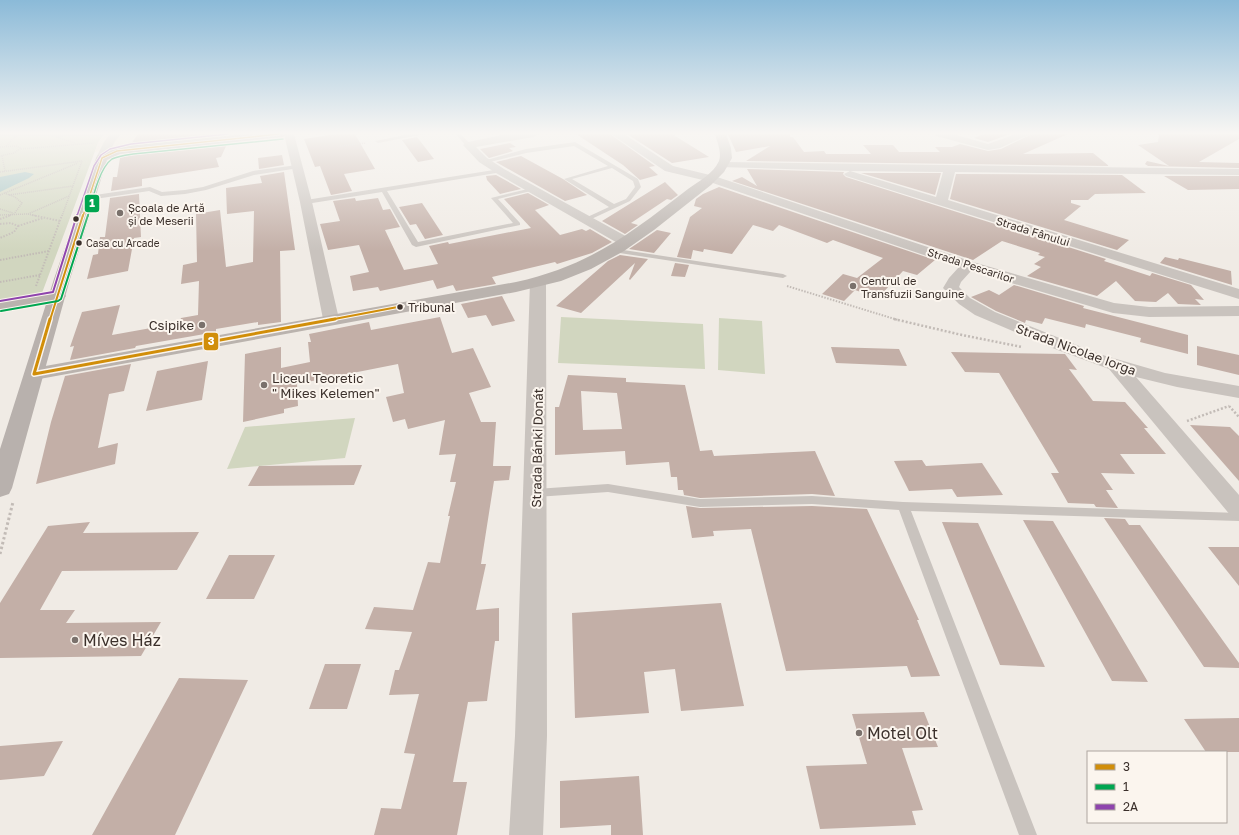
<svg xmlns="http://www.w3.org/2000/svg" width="1239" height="835" font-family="'Golos Text',sans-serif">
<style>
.green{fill:#d1d6bf}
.plaza{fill:#eee3d5}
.water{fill:#a1c2c1}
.building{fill:#c3afa7;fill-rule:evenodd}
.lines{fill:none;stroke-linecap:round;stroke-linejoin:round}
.path-far3{stroke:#c2bbb6;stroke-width:1.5;stroke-dasharray:1 1;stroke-linecap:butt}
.path-far2{stroke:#c2bbb6;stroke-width:2;stroke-dasharray:1.5 1.5;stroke-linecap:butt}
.path-far1{stroke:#c2bbb6;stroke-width:2.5;stroke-dasharray:2 2;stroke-linecap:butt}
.path{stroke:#c2bbb6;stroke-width:3;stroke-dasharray:2.5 2.5;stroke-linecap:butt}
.lane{fill:#c9c3be;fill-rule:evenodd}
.street{fill:#c9c3be;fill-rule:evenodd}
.secondary{fill:#bab3ae;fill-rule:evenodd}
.primary{fill:#b8b1ad;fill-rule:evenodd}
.bus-1-far2-casing{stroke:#fbf5ee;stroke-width:3}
.bus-1-far1-casing{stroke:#fbf5ee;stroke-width:4}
.bus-1-casing{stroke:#fbf5ee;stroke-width:6}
.bus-2-far1-casing{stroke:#fbf5ee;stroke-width:3}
.bus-2-casing{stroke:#fbf5ee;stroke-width:4}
.bus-3-far1-casing{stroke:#fbf5ee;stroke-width:3}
.bus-3-casing{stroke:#fbf5ee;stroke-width:4}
.bus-1-far2{stroke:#d18e09;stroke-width:1.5}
.bus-1-far1{stroke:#d18e09;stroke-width:2}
.bus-1{stroke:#d18e09;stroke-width:3}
.bus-2-far1{stroke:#00a651;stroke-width:1.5}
.bus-2{stroke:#00a651;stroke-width:2}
.bus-3-far1{stroke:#8e44ad;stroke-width:1.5}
.bus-3{stroke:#8e44ad;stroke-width:2}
.poi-dot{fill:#7a716c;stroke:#fbf5ee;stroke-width:1.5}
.bus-dot{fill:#3b302b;stroke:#fbf5ee;stroke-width:1.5}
.labels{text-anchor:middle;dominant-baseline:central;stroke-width:4;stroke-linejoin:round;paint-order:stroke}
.far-bus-label{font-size:10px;fill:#3b302b;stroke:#fbf5ee;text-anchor:start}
.far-poi-label{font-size:11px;fill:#3b302b;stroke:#fbf5ee;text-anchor:start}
.far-street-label{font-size:11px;fill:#3b302b;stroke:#fbf5ee}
.bus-label{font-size:12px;fill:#3b302b;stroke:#fbf5ee;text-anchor:start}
.poi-label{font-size:13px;fill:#3b302b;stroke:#fbf5ee;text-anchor:end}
.street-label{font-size:13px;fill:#3b302b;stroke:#fbf5ee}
.near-poi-label{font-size:16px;fill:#3b302b;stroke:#fbf5ee;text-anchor:start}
.line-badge{stroke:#fbf5ee;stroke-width:1.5}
.badge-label{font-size:11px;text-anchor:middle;font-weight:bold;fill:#fff}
</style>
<rect width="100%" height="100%" fill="#f0ebe5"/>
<!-- green -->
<path class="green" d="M0 134H104L98 143 42 293 0 300Z
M561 317 703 324 705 369 558 363Z
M719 318 762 321 765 374 718 370Z
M355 418 345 458 227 469 245 427Z"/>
<!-- plaza -->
<path class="plaza" d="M104 134H138L130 145 95 152 98 143Z"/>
<!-- water -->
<path class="water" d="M25 172 34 174 29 178 0 192V177Z"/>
<!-- building -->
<path class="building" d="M138 134H225L131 144Z
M336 134H355L375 169 344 174 352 191 331 195 320 166 315 167 304 139Z
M576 134H610L655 166 649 167 658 175 640 180 623 165Z
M627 134H672L709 157 672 163Z
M728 134H790V137H793L804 152 824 151 826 154H871L863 145H893L899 152H940L935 147H952L960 144 988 151 1001 149 1032 134H1068L1023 154 1093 153 1109 166 746 161 770 146 736 152Z
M984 134H1010L988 142 974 138Z
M1159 134H1239V139L1199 162 1239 163V168L1148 166 1145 164 1147 161 1169 166 1138 145 1158 142Z
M417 137 434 159 418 162 402 140Z
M510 143 516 147 509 148 513 151 489 158 480 149Z
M227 144 221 157 216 158 219 167 142 179V186L111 191 113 177H117L120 158 122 155Z
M282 155 284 165 259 169 258 158Z
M521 156 563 179 587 195 565 201 496 162Z
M747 169 844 172 843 174 846 177 1106 259 1104 261 1150 276 1152 273 1191 285 1204 300 1195 299 1201 305 1178 304 1168 293 1156 302 1135 301 1116 281 1097 296 1027 276 1041 267 1034 264 1045 257 1038 255 1040 253 1002 241 973 260 732 181 742 177 757 186Z
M284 172 295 250 280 251 281 322 258 325V322L216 329V332L136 346 135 348 70 360 74 346 70 347 82 312 120 305 112 335 179 323 181 318 198 315 199 281 181 284 183 265 197 262 196 214 220 210 226 267 253 262 254 211 227 214 226 188 262 183 260 176Z
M861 173H941L935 195Z
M956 174 1122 175 1146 193 1095 194 1088 200H1071V203L1081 206 1064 220 1129 240 1117 250 950 199Z
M496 175 521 189 500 194 487 180 486 176Z
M1164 176H1239V189L1188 190Z
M665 182 678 195 671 200 667 199 631 223 638 225 625 234 602 221Z
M719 187 935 260 917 275 903 271 878 298 855 290 844 301 822 294 843 274 857 278 883 258 833 240 827 243 779 225 773 231 753 225 732 254 704 249 703 252 693 250 691 259 677 257 690 217 702 208 694 206 696 199 703 194Z
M528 193 549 205 535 210 560 235 582 229 586 231 590 229 612 242 592 253 557 264 555 262 492 277 496 284 456 291 453 285 437 289 433 280 380 291 378 287 353 291 350 276 369 272 359 245 328 250 320 224 340 221 333 201 355 198 356 201 378 198 383 210 390 209 400 227 385 230 404 270 438 264 429 246 448 242 449 244 531 228 504 199Z
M139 194 141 237 134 238 128 271 87 279 93 255 98 254 100 237H105L110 198Z
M422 203 443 235 425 239 416 224 410 225 399 207Z
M657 230 671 233 654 253 629 249Z
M620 255 648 259 630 280 629 279 635 263 581 313 556 306 608 261Z
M1165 257 1178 260 1179 258 1231 271 1232 285 1160 263Z
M675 263 689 265 685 277 671 276Z
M1014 285 1084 306 1083 308 1188 335V354L1140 342 1141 338 1086 324 1085 328 1045 318 1042 324 1026 320 1025 323 996 311 971 297 989 290 999 295Z
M502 296 515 321 492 326 486 315 468 318 461 304Z
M440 317 452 353 473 348 491 387 469 393 481 422H496L493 466H511L509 480 494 481 481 564H486L476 610 499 608V641H495L487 701 468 702 453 782H467L457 835H374L381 808 401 809 415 754 404 753 419 694 389 695 395 670H399L412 632 365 629 374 607 413 610 428 562 440 563 450 516H448L456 482H450L456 454 439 455 445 420 408 429 405 419 393 422 386 397 404 393 398 364 297 384 298 406 284 409V413L243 422 245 354 281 347V368L310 362 308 342H311L309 334 369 322 371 330Z
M1197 346 1239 355V375L1197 365Z
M831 347 899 349 907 366 836 363Z
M951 352 1065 354 1077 370 1069 369 1093 401 1125 402 1148 428H1144L1166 454H1120L1135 474 1101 473 1113 490H1106L1118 508 1096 507 1094 504 1068 503 1051 473H1059L999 373 965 372Z
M208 361 202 400 146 411 157 371Z
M131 364 124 391 109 394 98 448 118 443 115 464 36 484 51 422 65 376Z
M568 375 626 378V382L685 385 700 451 712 450 714 456 815 451 835 496 812 494 700 498 684 495 683 490H678L677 477H671L669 462 626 465 625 451 555 455V407H559ZM581 391 617 393 622 429 583 430Z
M1190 425 1230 427 1239 436V481Z
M922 460 926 466 982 463 1003 495 957 497 952 489 909 491 894 461Z
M362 465 354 485 248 486 259 466Z
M686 506 700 508 812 506 867 509 919 620H917L940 676 911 677 907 666 786 671 751 529 713 531 714 536 692 538Z
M1104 518 1125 519 1129 525H1140L1239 663V668L1204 667Z
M1023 520 1053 521 1148 682 1112 681Z
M90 522 83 533 199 532 177 570 62 571 40 610H75L66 623 161 622 141 656 0 658V603L48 526Z
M942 522 978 523 1045 667 1000 665Z
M1208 547H1239V586Z
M229 555H275L254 599H206Z
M721 603 744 706 681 711 675 669 644 672 649 713 575 718 572 613Z
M325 664H361L347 709H309Z
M179 678 248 680 175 835H92Z
M924 712 938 747 902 748 923 810 912 811 916 825 820 829 806 766 867 764 852 714Z
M1239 718V752H1206L1184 719Z
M63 741 44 776 0 780V746Z
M639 776 643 835H611V825L560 828V781Z"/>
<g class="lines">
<!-- path-far3 -->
<path class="path-far3" d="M47 134 75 143
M58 137 68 134
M6 146 18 134
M340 146 366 143
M0 147 16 146 21 148 14 153 0 156
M21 149 94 143
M2 156 5 171 3 172
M0 172 82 161
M4 193 15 197 22 203 14 214 8 216
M0 195 78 163
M9 195 73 186
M0 209 13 213
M28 214 69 196
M0 215 27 214 37 216
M62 216 82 161"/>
<!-- path-far2 -->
<path class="path-far2" d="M32 215 60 221
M0 219 11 215
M0 224 11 223 18 226 14 232 0 238
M18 226 43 218
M0 260 49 251
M0 282 40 275
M36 286 62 215
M787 286 898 320"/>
<!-- path-far1 -->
<path class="path-far1" d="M894 319 962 335 1022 347
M1229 406 1239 417
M1187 421 1229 406"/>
<!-- path -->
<path class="path" d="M0 554 13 502"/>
<!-- lane -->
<path class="lane" d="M410 134H425L378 143 375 141Z
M456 134H461L470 144V146H466Z
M575 142 638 179 641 187 630 201 585 222 582 220 583 219 609 207 564 179 608 166 574 146 526 153 486 163 483 161 526 149ZM612 168 633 181 635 187 626 199 614 204 572 179Z
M297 165 299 166V168L254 175 206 190 185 194 161 196 149 191 88 200 85 198 88 196 150 187 162 192 185 190 203 187 253 171Z
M500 169 502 170V172L387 191 418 242 513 223 491 198 532 188 535 190 498 199 520 223V225L416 247 412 245 382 192 306 204 303 202 306 200Z
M610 248 783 274 787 276 783 278 613 252 609 250Z
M608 484 700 499 812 496 903 502 1239 513V521L911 511 1037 835H1019L899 510 812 504 700 507 608 492 536 497 532 496 530 493 532 490 536 489Z"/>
<!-- street -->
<path class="street" d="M110 134H121L114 143 106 160H98L96 158 104 142Z
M284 134H294L312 202 339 319 337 323 331 324 325 323 323 319 300 202Z
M507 134H538L533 137 476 147 487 158 504 169 631 239 633 242 631 245 626 246 621 245 496 173 479 162 463 145 468 142Z
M611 134H624L673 166 714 176 973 262 1114 303 1149 307 1239 306V316L1149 317 1113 313 971 271 961 282 959 287 970 298 995 312 1099 354 1165 373 1239 386V398L1177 387 1136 377 1239 495V519L1231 516 1109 369 1055 349 975 315 959 304 943 288 949 278 959 267 707 181 665 171Z
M935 134H953L988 144 1016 134H1031L1000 148 988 150 936 136Z
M723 162 1239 169V175L955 172 948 200 1239 289V299L846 176 844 174 850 171 719 167 717 165 719 163ZM850 171 943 172 936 197Z
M538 277 543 279 546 282 547 736 543 835H509L515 736 530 282 533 279Z"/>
<!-- secondary -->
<path class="secondary" d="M715 134H726L731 148 732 158 724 172 711 185 654 230 624 251 591 269 561 281 516 292 34 380 27 378 24 374 27 370 34 368 516 282C589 266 630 234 688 189 698 182 714 173 719 161 722 152 717 142 715 134Z
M57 291 63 292 66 296 63 300 0 311V301Z"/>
<!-- primary -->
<path class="primary" d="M244 134H288L283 137 120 154 107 160 70 279 12 488 9 494 0 497V449L54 279 96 158 98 155 117 147Z"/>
<defs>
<path id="bus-1-far2" d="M83 216 102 158 117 151 279 134"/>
<path id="bus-1-far1" d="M50 320 83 215
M329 320 403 306"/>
<path id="bus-1" d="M50 319 34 374 335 319"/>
<path id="bus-2-far1" d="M88 216C92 201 99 168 112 159 118 156 126 155 133 154L283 139"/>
<path id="bus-2" d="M1 311 58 301 61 299 88 215"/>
<path id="bus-3-far1" d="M77 216 94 166 101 155 110 149 131 144 228 134"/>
<path id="bus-3" d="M0 301 53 292 77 215"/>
</defs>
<!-- bus-1-far2 casing -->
<use href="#bus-1-far2" class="bus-1-far2-casing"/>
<!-- bus-1-far1 casing -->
<use href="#bus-1-far1" class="bus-1-far1-casing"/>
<!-- bus-1 casing -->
<use href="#bus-1" class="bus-1-casing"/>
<!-- bus-2-far1 casing -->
<use href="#bus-2-far1" class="bus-2-far1-casing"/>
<!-- bus-2 casing -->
<use href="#bus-2" class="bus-2-casing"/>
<!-- bus-3-far1 casing -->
<use href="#bus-3-far1" class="bus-3-far1-casing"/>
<!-- bus-3 casing -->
<use href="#bus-3" class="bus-3-casing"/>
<!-- bus-1-far2 -->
<use href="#bus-1-far2" class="bus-1-far2"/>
<!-- bus-1-far1 -->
<use href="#bus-1-far1" class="bus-1-far1"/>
<!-- bus-1 -->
<use href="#bus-1" class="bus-1"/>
<!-- bus-2-far1 -->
<use href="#bus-2-far1" class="bus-2-far1"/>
<!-- bus-2 -->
<use href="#bus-2" class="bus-2"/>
<!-- bus-3-far1 -->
<use href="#bus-3-far1" class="bus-3-far1"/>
<!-- bus-3 -->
<use href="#bus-3" class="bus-3"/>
</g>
<!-- sky -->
<linearGradient id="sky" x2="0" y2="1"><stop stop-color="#8bbad8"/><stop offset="0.53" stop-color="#f8f6f3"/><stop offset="1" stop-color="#f8f6f3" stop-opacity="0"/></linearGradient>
<rect width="1239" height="251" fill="url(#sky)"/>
<!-- markers -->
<g class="poi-dot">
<circle cx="120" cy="213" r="4"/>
<circle cx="853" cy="286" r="4"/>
<circle cx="202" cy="325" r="4"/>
<circle cx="264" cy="385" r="4"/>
<circle cx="75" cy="640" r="4"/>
<circle cx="859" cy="733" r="4"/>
</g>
<g class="bus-dot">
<circle cx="76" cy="219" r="3.5"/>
<circle cx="79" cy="243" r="3.5"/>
<circle cx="400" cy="307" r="3.5"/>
</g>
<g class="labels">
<!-- far-bus labels -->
<g class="far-bus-label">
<text x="86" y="243">Casa cu Arcade</text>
</g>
<!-- far-poi labels -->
<g class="far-poi-label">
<text x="128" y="207">Școala de Artă<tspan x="128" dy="13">și de Meserii</tspan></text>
<text x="861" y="280">Centrul de<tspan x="861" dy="13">Transfuzii Sanguine</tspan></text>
</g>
<!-- far-street labels -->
<g class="far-street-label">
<text transform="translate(1033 231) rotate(17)">Strada Fânului</text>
<text transform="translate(971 265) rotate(18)">Strada Pescarilor</text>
</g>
<!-- bus labels -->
<g class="bus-label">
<text x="408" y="307">Tribunal</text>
</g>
<!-- poi labels -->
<g class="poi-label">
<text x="194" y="325">Csipike</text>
<text x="272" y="378" text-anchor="start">Liceul Teoretic<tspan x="272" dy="15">" Mikes Kelemen"</tspan></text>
</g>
<!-- street labels -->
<g class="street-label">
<text transform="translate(1076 349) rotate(20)">Strada Nicolae Iorga</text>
<text transform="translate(537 448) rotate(-89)">Strada Bánki Donát</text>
</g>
<!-- near-poi labels -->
<g class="near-poi-label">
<text x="83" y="640">Míves Ház</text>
<text x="867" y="733">Motel Olt</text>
</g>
</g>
<g class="line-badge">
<rect x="84" y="194" width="16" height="19" rx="4" fill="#00a651"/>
<rect x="203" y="332" width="16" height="19" rx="4" fill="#d18e09"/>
</g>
<g class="badge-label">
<text x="92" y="207">1</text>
<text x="211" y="345">3</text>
</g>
<!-- legend -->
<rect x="1087" y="751" width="140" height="72" fill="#fbf5ee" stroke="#aea6a0"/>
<rect x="1095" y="764" width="20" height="6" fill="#d18e09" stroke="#aea6a0"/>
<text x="1123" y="771" font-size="12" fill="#3b302b">3</text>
<rect x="1095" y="784" width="20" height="6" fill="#00a651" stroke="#aea6a0"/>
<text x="1123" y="791" font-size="12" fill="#3b302b">1</text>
<rect x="1095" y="804" width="20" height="6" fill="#8e44ad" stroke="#aea6a0"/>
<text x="1123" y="811" font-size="12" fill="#3b302b">2A</text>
</svg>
